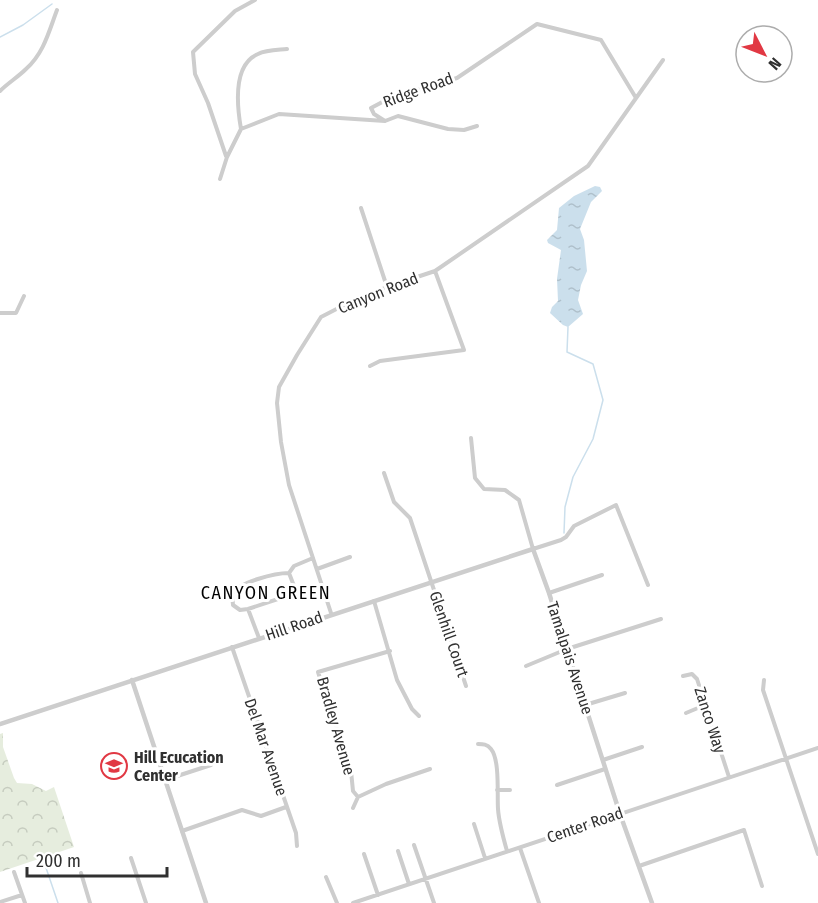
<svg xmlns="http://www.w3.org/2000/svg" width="818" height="903" font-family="'Fira Sans Condensed',sans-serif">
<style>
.park{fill:url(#park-crowns)}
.water{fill:url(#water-ripples)}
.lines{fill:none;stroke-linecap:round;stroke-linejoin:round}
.stream{stroke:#cbdfec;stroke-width:1.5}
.minor{stroke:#cdcdcd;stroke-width:4}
.tertiary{stroke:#cdcdcd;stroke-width:4.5}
.labels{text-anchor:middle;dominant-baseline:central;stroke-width:6;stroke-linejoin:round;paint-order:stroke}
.street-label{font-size:16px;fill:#303030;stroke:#fff}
.poi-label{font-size:16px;font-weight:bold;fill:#303030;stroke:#fff;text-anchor:start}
.neighbourhood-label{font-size:18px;letter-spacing:1.5px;fill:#000;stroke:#fff}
</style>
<defs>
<pattern id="park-crowns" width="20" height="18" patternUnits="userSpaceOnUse" patternTransform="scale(1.5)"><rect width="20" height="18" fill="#e6edde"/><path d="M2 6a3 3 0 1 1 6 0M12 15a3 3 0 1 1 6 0" fill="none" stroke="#c6ccbf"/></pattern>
<pattern id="water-ripples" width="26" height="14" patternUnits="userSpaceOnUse" patternTransform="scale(1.5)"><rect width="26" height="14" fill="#cbdfec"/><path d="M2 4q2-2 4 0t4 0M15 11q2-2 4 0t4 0" fill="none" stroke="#afc0cb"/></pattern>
</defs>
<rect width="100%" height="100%" fill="#fff"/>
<!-- park -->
<path class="park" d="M3 733V747L14 778 17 783 32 784 46 791 54 787 74 847 0 872V734Z"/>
<!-- water -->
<path class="water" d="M595 186 600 187 602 191 591 202 580 229 584 240 587 271 581 285 578 300 583 314 568 327 563 325 550 313 552 307 558 301 557 279 561 250 548 243 547 240 557 230 559 208 574 196Z"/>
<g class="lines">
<!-- stream -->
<path class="stream" d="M0 37 23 25 52 4
M564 533 565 507 573 477 593 439 603 400 593 364 567 352 568 327
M43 859 58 903"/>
<!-- minor -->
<path class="minor" d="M0 91C8 83 18 77 26 69 44 53 49 31 57 10
M385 121 398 116 448 129 464 130 477 126
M241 129C237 106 232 65 258 54 266 50 278 50 287 49
M226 156 208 103 195 74 193 52 235 11 255 0
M220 179 227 157 241 129 279 114 385 121 374 114 371 108 388 99 457 78 537 24 601 40 636 98
M361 208 387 287
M0 313H16L24 296
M370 366 380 361 464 350 435 271
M471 438 475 478 484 489 505 490 519 500 533 549 561 540 566 537 574 526 616 505 648 585
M384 473 394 502 410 518 466 686
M317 569 350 557
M289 573 294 586 287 596 248 609 240 610 233 605 232 594C239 582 275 573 289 573Z
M289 573 294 566 313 558
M549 593 602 575
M374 601 397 680 412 709 419 716
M248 609 259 638
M331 613 289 485 281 442 277 403 279 387 297 355 321 317 352 301 387 287 435 271 588 166 663 60
M232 647 296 833 297 846
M390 651 318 672 351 771 353 791 358 797 386 784 430 769
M526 666 567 649 661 619
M683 676 692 674 697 679 729 777
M764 680 763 690 818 854
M585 705 625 693
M686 713 705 705
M478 744C483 744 487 744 491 749 500 760 497 794 498 809 499 823 503 837 507 851
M603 760 642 747
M165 780 211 765
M557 785 605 769
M497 790H510
M353 808 358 797
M474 824 485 858
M182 831 242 810 261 816 286 807
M414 845 434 903
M520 848 539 903
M398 851 409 884
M364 854 378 895
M131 858 146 903
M639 866 744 830 762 886
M14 872 25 903
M81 873 90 903
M326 877 337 903
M0 902 22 895
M353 903 818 748"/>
<!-- tertiary -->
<path class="tertiary" d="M132 680 206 903
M0 724 533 549 549 593 620 814 652 903"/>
</g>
<!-- icons -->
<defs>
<symbol id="school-ring" viewBox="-11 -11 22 22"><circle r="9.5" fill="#fff" stroke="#e13843" stroke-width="1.5"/><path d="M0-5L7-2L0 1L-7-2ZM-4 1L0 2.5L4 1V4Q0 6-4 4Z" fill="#e13843"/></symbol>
</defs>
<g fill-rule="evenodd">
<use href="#school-ring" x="99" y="751" width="30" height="30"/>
</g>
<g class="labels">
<!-- street labels -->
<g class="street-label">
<text transform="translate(418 90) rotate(-20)">Ridge Road</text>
<text transform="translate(378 293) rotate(-22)">Canyon Road</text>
<text transform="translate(294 626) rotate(-19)">Hill Road</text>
<text transform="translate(449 634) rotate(71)">Glenhill Court</text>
<text transform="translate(570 658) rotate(72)">Tamalpais Avenue</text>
<text transform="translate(710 720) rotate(72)">Zanco Way</text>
<text transform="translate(336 726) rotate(74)">Bradley Avenue</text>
<text transform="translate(266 747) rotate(71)">Del Mar Avenue</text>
<text transform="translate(585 825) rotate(-19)">Center Road</text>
</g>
<!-- poi labels -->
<g class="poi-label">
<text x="134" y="757">Hill Ecucation<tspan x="134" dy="18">Center</tspan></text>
</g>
<!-- neighbourhood labels -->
<g class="neighbourhood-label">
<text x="266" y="593">CANYON GREEN</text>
</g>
</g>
<!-- north arrow -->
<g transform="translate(764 54) rotate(132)"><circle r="28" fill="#ffffff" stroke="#acacac" stroke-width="1.5"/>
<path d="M0-4.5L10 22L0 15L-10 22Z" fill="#e13843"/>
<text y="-9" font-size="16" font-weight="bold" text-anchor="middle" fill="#303030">N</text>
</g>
<!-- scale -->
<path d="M27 867v9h140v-9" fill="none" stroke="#303030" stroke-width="3"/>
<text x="36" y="867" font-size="18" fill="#303030" stroke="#ffffff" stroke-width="4.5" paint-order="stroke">200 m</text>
</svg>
